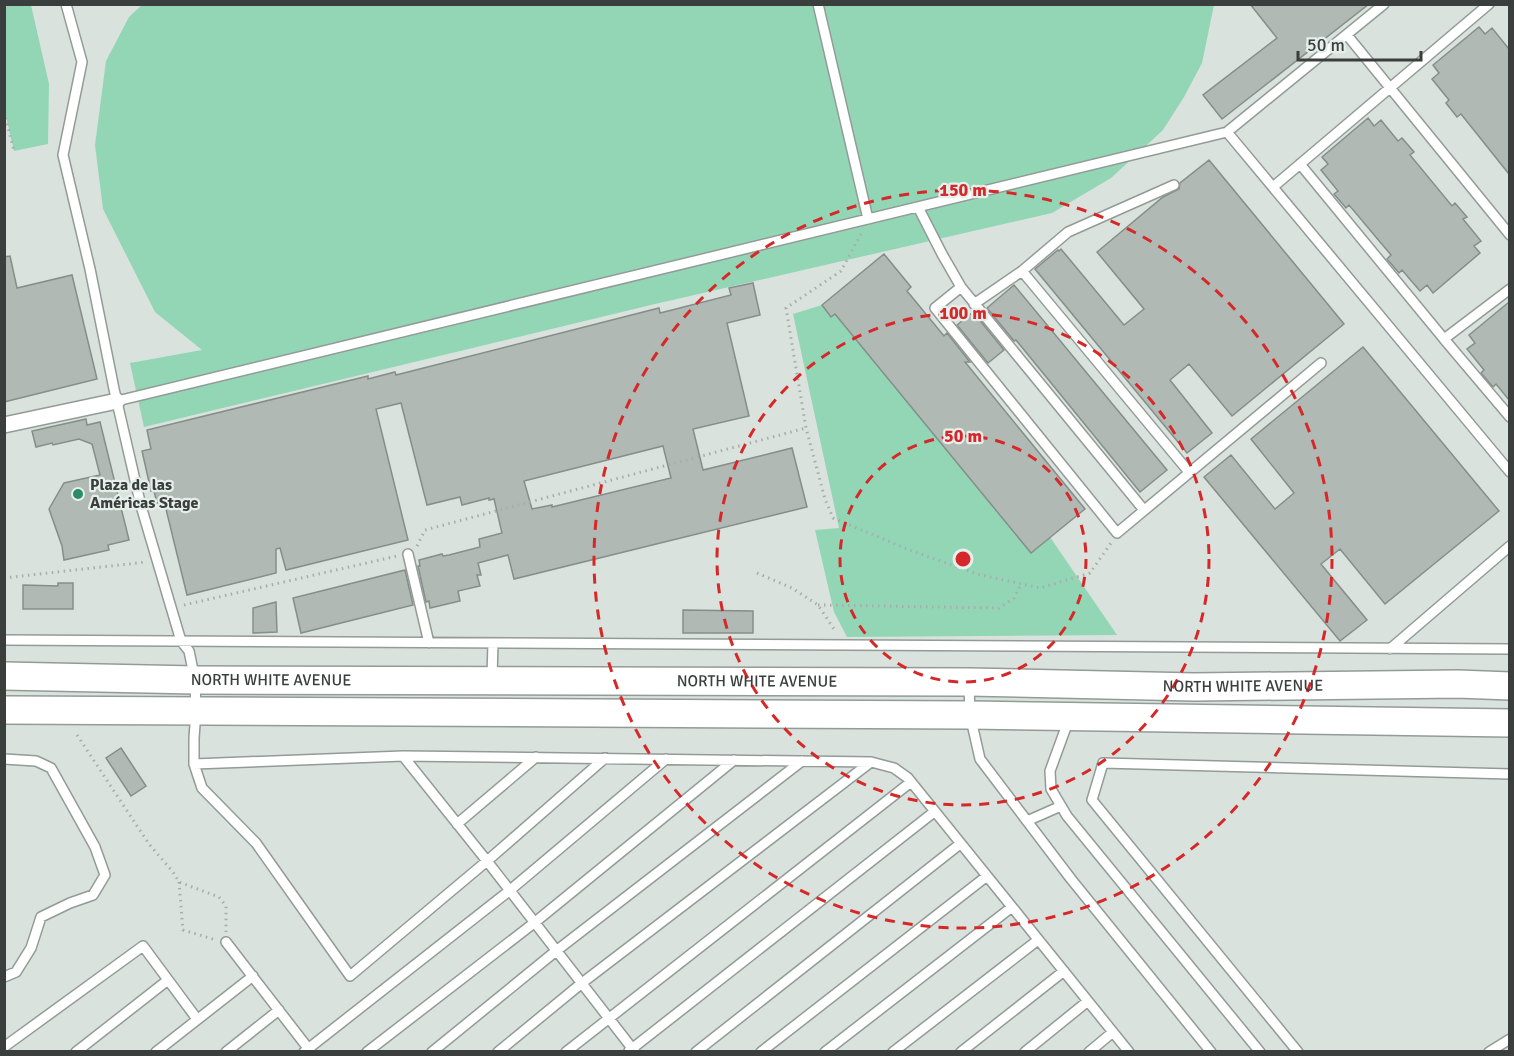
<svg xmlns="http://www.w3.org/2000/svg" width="1514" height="1056" font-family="Signika,sans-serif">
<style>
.green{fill:#92d6b6}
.building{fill:#b0b9b4;stroke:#858e89;stroke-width:1.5;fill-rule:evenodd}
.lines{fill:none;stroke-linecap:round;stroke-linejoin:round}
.service-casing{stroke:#939b97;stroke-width:12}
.pedestrian-casing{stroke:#939b97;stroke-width:18}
.secondary-casing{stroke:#939b97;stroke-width:30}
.path{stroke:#a7aeaa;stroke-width:3;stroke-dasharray:1.5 4.5;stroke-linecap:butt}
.service{stroke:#fff;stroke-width:9}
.pedestrian{stroke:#fff;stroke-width:15}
.secondary{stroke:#fff;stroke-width:27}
.ring{fill:none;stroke:#d62828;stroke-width:3;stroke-dasharray:10 8}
.poi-dot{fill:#2a8d67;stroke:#e6efeb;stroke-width:2}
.labels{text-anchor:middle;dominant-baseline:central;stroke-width:4.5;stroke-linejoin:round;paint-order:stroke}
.poi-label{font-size:16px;font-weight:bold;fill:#3a3e3c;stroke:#e6efeb;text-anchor:start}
.street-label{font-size:16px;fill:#3a3e3c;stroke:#e6efeb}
.centre{fill:#d62828;stroke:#e6efeb;stroke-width:3}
.ring-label{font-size:18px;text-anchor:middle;font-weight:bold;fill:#d62828;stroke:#e6efeb;stroke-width:4.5;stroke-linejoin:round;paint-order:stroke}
</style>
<rect width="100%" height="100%" fill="#d9e2dd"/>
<!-- green -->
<path class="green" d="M4 5H31L49 84 48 144 14 151 5 112Z
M142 5H1214L1202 63 1184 97 1163 130 1111 178 1052 213 655 304 144 427 130 363 202 350 155 312 103 209 95 145 106 61 129 17Z
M822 305 831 317 835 314 1031 552 1050 537 1117 635 847 637 834 612 815 530 839 528 793 314Z"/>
<!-- building -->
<path class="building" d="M1250 4H1369L1222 119 1203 95 1277 38Z
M1479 27 1485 34 1492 28 1509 49V174L1461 114 1457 117 1446 103 1449 100 1432 79 1439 73 1433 65Z
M1368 118 1374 126 1381 120 1398 141 1402 138 1414 152 1410 155 1452 206 1455 203 1467 217 1463 219 1481 241 1474 246 1480 253 1433 293 1427 285 1420 291 1402 270 1399 273 1387 259 1391 255 1349 205 1346 208 1334 194 1338 191 1321 170 1328 164 1322 157Z
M1209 160 1344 324 1232 416 1189 364 1170 380 1212 433 1187 453 1035 269 1058 250 1059 251 1061 249 1124 325 1144 309 1097 252 1163 197 1179 189 1180 183Z
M884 254 911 287 907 291 944 336 947 333 970 362H965L1085 509 1031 553 835 314 831 317 822 305Z
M10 256 17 288 72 275 97 379 4 402V257Z
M753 283 760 315 727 323 749 416 693 429 703 470 792 448 807 507 514 579 508 555 478 563 481 575H477L480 586 458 591 460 601 430 608 429 601 426 602 418 566H420L419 560 442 554 443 556 449 555 480 547 479 539 502 533 494 499 489 500V498L462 505 460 497 427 505 401 403 376 409 408 540 286 570 280 548 276 549V573L187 595 164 501 157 503 154 491H151L142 451 151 449 147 430 368 376V379L395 372 396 375 659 308 660 313 731 295 729 288ZM663 446 671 478 552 507V505L532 509 524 481Z
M1014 285 1167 470 1140 492 1016 340 1014 341 987 308Z
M1509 302V400L1496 384 1493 387 1481 373 1484 370 1467 349 1475 343 1469 335Z
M973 312 1004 350 988 363 957 325Z
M1363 347 1499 511 1385 604 1340 549 1321 564 1367 620 1340 641 1204 477 1231 455 1275 509 1294 493 1251 439Z
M86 419 87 425 100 422 129 540 108 545 109 550 64 560 62 546 49 509 64 483 100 475 92 444 79 439 53 445 52 443 36 447 32 431Z
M405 570 413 605 301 633 293 598Z
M58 583H73V609H23V585L58 586Z
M276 602 277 632 253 633V608Z
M683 610 753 611V633H683Z
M121 748 146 786 131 796 106 758Z"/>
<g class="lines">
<defs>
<path id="service" d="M66 4 82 62 63 155 90 269 114 389 141 506 181 641 189 651 195 680 196 711 194 738V764L202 788 256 843 350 976 487 861 605 758
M818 4 868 219
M1347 35 1510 235
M1227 132 1510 472
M1300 164 1444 339
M1273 187 1489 4
M918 207 942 254 961 287 1144 510
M1022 271 1189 472
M961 287 935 308 1117 533 1321 363
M1510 289 1444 339 1510 417
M974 304 1022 271 1068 232 1174 185
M117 401 1227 132 1384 4
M408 554 429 643
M4 640 1510 649
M1390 649 1510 546
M492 677 493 643
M969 685 970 715 980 759 1071 879 1211 1052
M1069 719 1050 771 1051 789 1067 816 1260 1052
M403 756 871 762 894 768 908 778 1129 1052
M4 759 36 761 51 768 95 847 105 875 93 895 70 903 41 917 31 948 16 972 4 977
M194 764 403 756 487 861 635 1052
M1027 821 1061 806
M457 824 536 757
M226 942 311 1052
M4 1047 143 946 197 1019
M629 1051 934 812
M76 1052 168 980
M156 1052 253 976
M226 1052 279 1010
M304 1052 509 891 666 759
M367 1052 534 923 734 760
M432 1052 556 951 802 761
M498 1052 582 983 871 762
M566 1052 911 782
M696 1052 960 844
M761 1052 987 876
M825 1052 1012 907
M893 1052 1038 940
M961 1052 1064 971
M1025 1052 1088 1001
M1089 1052 1113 1032
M1298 1052 1092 800 1103 763 1510 774
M1489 1052 1510 1039"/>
<path id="pedestrian" d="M4 425 117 401"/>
<g id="secondary">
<path id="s1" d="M4 676 195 680 969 682 1194 687 1458 684 1510 686"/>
<path d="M4 710 970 715 1510 723"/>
</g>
</defs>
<!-- service casing -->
<use href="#service" class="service-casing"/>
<!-- pedestrian casing -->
<use href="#pedestrian" class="pedestrian-casing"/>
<!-- secondary casing -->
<use href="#secondary" class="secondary-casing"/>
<!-- path -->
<path class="path" d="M4 112 14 151
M861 234 841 271 786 308 806 428 825 499 833 518 912 551 977 574 1040 588 1090 573 1111 543
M417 546 425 530 806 428
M757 573 792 588 818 605 836 632
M4 578 146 562
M184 605 397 556
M818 605 999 608 1014 598 1021 584
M4 625H5
M77 735 149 844 173 872 179 882 219 897 226 906V932
M179 882 183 930 216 940"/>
<!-- service -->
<use href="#service" class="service"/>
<!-- pedestrian -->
<use href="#pedestrian" class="pedestrian"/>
<!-- secondary -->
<use href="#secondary" class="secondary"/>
</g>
<!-- distance rings -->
<g class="ring">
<circle cx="963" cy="559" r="123"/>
<circle cx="963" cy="559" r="246"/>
<circle cx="963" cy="559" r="369"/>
</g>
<!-- markers -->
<circle class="poi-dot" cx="78" cy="494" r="6"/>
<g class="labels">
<!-- poi labels -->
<g class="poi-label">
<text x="90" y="485">Plaza de las<tspan x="90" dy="18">Américas Stage</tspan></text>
</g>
<!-- street labels -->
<g class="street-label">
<text stroke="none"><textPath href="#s1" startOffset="267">NORTH WHITE AVENUE</textPath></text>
<text stroke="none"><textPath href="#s1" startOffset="753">NORTH WHITE AVENUE</textPath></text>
<text stroke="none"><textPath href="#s1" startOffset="1239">NORTH WHITE AVENUE</textPath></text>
</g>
</g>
<circle cx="963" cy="559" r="9" class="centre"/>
<g class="ring-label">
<text x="963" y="196">150 m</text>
<text x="963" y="319">100 m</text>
<text x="963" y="442">50 m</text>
</g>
<!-- border -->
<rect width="1514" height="1056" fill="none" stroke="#3a3e3c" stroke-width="12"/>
<!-- scale -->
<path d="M1298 51v9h123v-9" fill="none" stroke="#3a3e3c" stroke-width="3"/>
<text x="1307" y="51" font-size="18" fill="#3a3e3c" stroke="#e6efeb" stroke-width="4.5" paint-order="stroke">50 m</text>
</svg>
